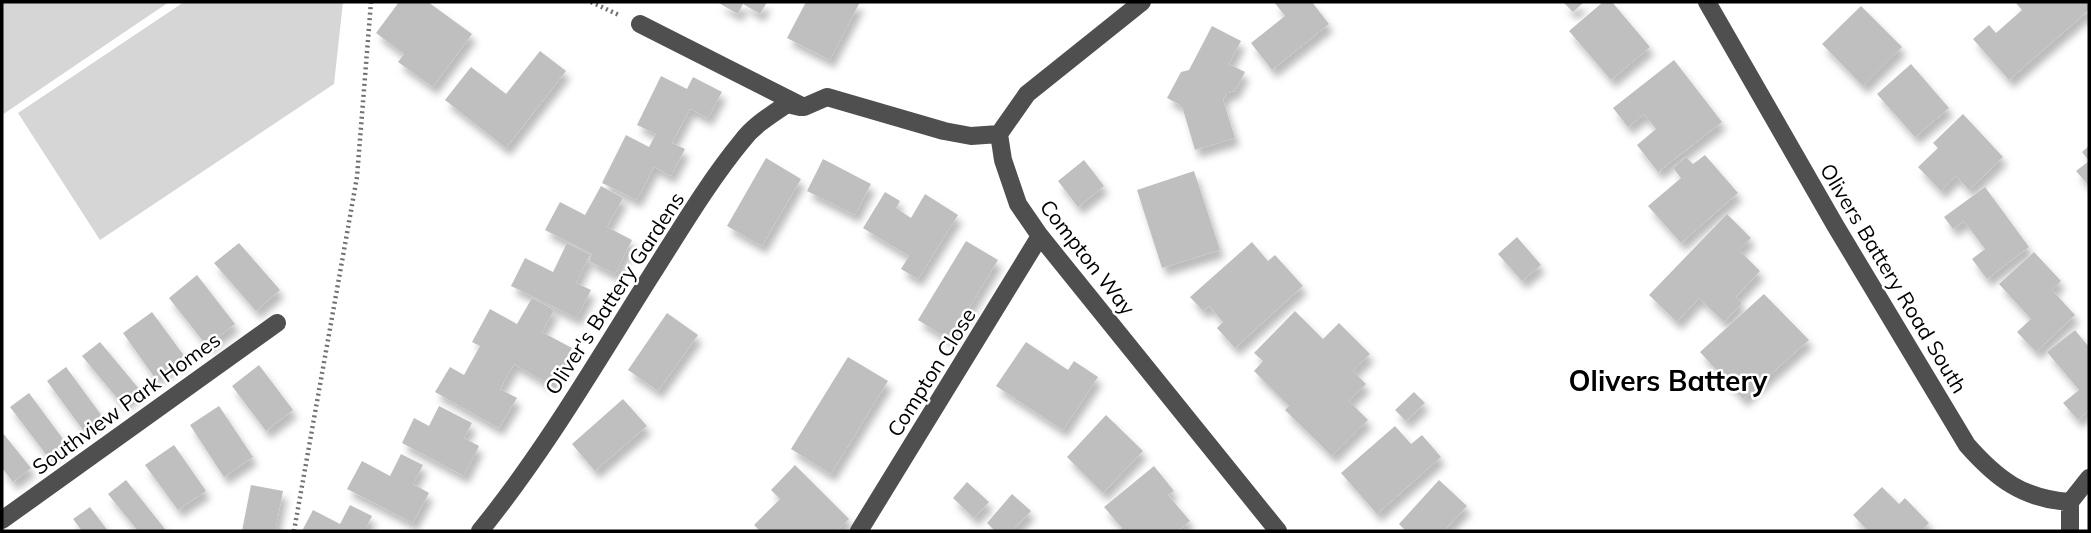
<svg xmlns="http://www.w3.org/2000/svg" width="2091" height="533" font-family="Mulish,sans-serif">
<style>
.green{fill:#d6d6d6}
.building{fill:#bfbfbf;filter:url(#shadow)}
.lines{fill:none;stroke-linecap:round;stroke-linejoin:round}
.path{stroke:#717171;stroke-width:4.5;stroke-dasharray:2 3.5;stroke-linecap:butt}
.minor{stroke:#4f4f4f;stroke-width:18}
.labels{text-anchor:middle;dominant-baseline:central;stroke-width:5;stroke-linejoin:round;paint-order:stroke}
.street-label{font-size:21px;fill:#000;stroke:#fff}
.district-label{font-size:28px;font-weight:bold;fill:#000;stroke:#fff}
</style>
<defs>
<filter id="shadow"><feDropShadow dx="4.5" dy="8" stdDeviation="3.5" flood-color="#0004"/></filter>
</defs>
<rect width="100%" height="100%" fill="#fff"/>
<!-- green -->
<path class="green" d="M2 2H169L2 115Z
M184 2H343L334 84 100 240 18 113Z"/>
<!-- building -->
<path class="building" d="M399 2H428L472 34 433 87 398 62 404 54 376 33Z
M717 2H767L760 14 743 4 738 14Z
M806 2H860L830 60 787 38Z
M1274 2H1312L1329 24 1272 70 1251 43 1285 16Z
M1563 2H1584L1573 12Z
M1603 2H1612L1650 47 1611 80 1569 31Z
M2015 2H2089V10L2009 80 1973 39 1989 25 1996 33 2022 10Z
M1861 6 1902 47 1863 86 1822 44Z
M1212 26 1241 41 1229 64 1245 72 1235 91 1227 93 1223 100 1235 138 1195 150 1182 106 1167 98 1181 72 1189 70Z
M540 51 566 71 506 148 445 100 471 67 506 94Z
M1674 60 1722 122 1658 172 1637 145 1656 129 1644 114 1628 127 1613 108Z
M1911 64 1949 108 1915 137 1877 94Z
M661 76 687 89 693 77 722 92 708 118 690 109 672 143 685 149 671 176 654 167 637 200 602 183 626 135 649 147 656 134 637 125Z
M1963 114 2003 157 1969 190 1956 176 1941 191 1918 167 1938 148 1933 143Z
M2089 146V186L2076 171 2089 161 2082 152Z
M1705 155 1738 193 1681 243 1648 206 1681 178 1673 168 1686 157 1693 164Z
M766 158 801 179 762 246 727 226Z
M823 159 871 184 855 215 807 191Z
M1084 160 1104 186 1078 207 1058 181Z
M1194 171 1220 250 1162 268 1137 190Z
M601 186 623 198 607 227 632 240 615 274 589 261 592 254 545 230 560 202 585 215Z
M1985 187 2029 247 1987 279 1972 259 1985 249 1964 221 1953 229 1944 217Z
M885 192 900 201 896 208 911 218 925 194 958 215 918 279 901 269 909 256 863 228Z
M1727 214 1751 238 1739 250 1760 271 1736 297 1742 303 1724 322 1699 298 1677 322 1649 295Z
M1517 237 1541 265 1522 281 1498 254Z
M966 241 998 260 950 340 918 320Z
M1252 242 1268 261 1275 255 1303 286 1235 348 1217 328 1223 322 1209 306 1203 311 1190 297Z
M239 243 280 290 256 311 214 263Z
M567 243 590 255 576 283 591 290 577 318 511 286 525 258 553 272Z
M2034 252 2061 281 2052 290 2075 315 2036 352 2017 332 2031 319 1999 284Z
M197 275 235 324 207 346 169 298Z
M1764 294 1809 340 1743 399 1700 352Z
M532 298 554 310 542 332 572 348 551 385 514 364 500 389 517 398 499 428 435 392 450 367 464 375 480 346 472 342 490 309 517 324Z
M1295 311 1323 339 1339 323 1370 354 1353 371 1366 384 1349 401 1368 420 1332 456 1285 410 1289 406 1254 371 1263 361 1254 353Z
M152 312 185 357 155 378 123 333Z
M667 313 698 335 658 391 628 370Z
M2075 330 2089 347V410L2078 420 2063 403 2079 390 2047 352Z
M100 342 140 390 122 404 82 356Z
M1026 342 1068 370 1074 361 1098 377 1063 430 996 386Z
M848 357 888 381 831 474 791 449Z
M259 365 293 410 266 431 232 386Z
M66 367 102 416 83 430 47 381Z
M1414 392 1425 403 1406 421 1395 410Z
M29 393 66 443 48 457 10 407Z
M623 399 647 426 595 471 572 444Z
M219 406 253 457 224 477 190 425Z
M439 406 472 423 464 438 479 446 464 476 402 443 414 418 429 426Z
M1106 415 1143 451 1103 493 1067 457Z
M1395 426 1411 444 1422 435 1441 457 1377 514 1341 473Z
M2 432 31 468 13 482 2 468Z
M174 445 206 491 178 510 145 465Z
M401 454 423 465 413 484 429 493 413 523 347 489 362 461 390 476Z
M795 465 849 519 837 531H760L754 525 780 499 771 490Z
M1154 466 1174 491 1168 495 1190 521 1178 531H1117L1122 528 1104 507Z
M126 480 165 529 162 531H138L108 494Z
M1439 480 1467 506 1444 531H1406L1399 524Z
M967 482 989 502 974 518 953 498Z
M251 485 283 491 275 531H242Z
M1882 487 1899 504 1905 498 1929 523 1921 531H1868L1853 515Z
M1012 494 1031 511 1012 531H995L987 523Z
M350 505 372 516 364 531H302L313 510 340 524Z
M90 507 108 531H82L73 519Z"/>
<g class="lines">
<!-- path -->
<path class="path" d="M591 2 619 15
M294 531 357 177 371 2"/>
<!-- minor -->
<path class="minor" d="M1707 2 1835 225 1967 445C1997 479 2023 499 2070 502
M640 24 804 107 827 97 944 131 971 136 999 134 1003 160 1018 204 1040 236 1278 531
M999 134 1027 94 1142 2
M2070 502 2089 478
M2070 502V531
M2 520 277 323
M480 531C545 451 597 361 652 274 680 230 709 181 742 141 754 125 771 115 787 104L800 107
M859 531 1040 236"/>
</g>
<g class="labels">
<!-- street labels -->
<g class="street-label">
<text transform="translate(1088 257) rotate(52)">Compton Way</text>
<text transform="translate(1894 278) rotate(59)">Olivers Battery Road South</text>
<text transform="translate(614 293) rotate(-57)">Oliver's Battery Gardens</text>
<text transform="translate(931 372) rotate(-58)">Compton Close</text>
<text transform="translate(126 403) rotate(-36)">Southview Park Homes</text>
</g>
<!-- district labels -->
<g class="district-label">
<text x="1668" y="380">Olivers Battery</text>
</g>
</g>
<!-- border -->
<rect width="2091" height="533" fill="none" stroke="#000000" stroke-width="7"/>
</svg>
